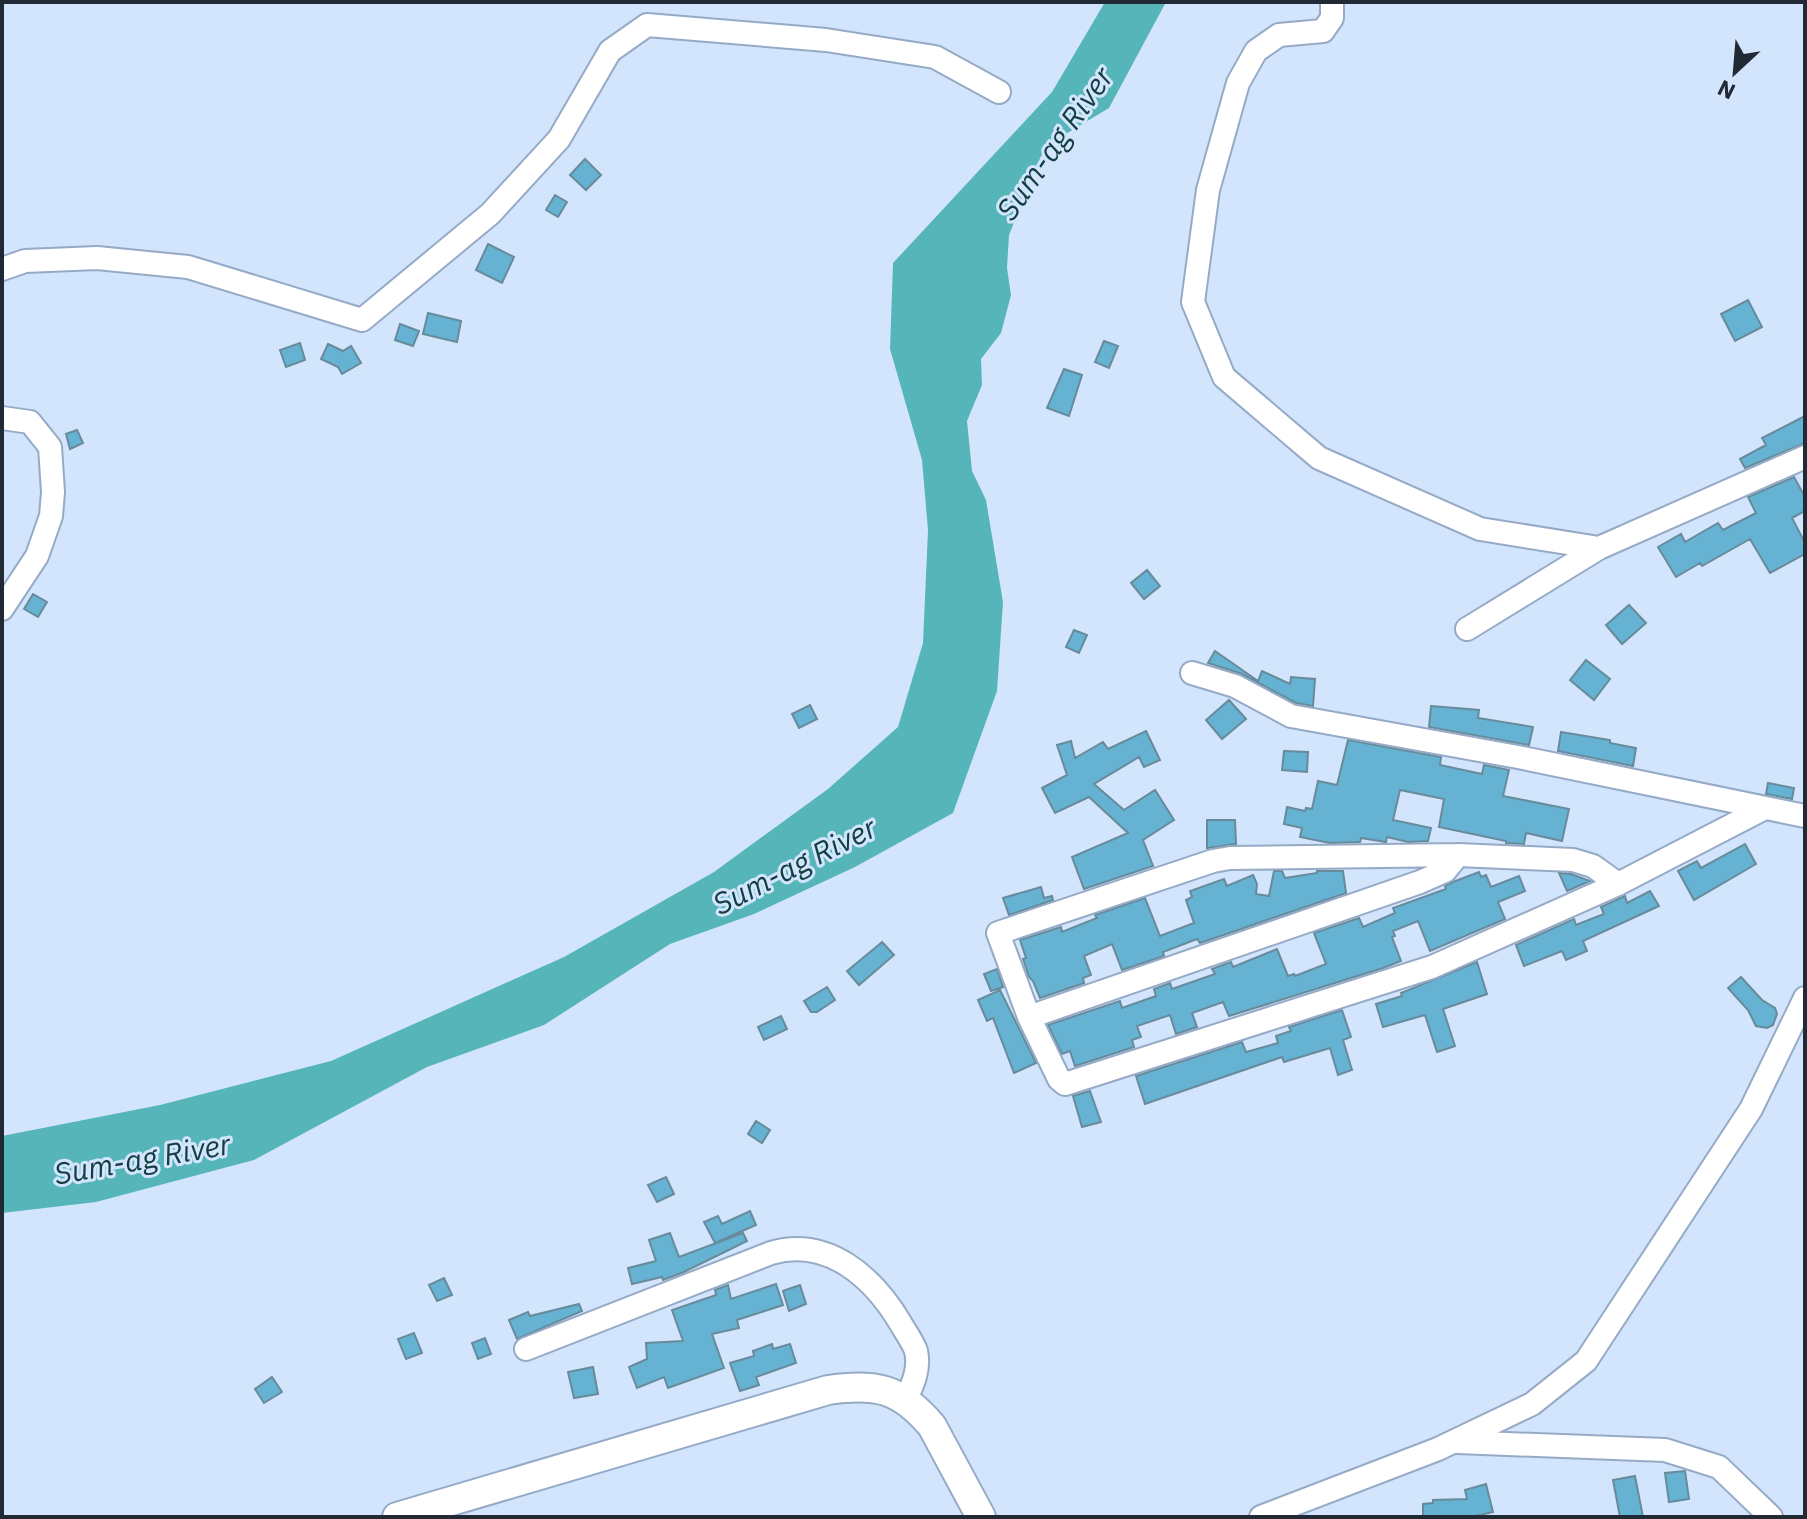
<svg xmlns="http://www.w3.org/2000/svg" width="1807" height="1519" font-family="'IBM Plex Sans',sans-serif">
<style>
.water{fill:#56b5b9}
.building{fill:#65b2d2;stroke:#678b9b;stroke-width:2}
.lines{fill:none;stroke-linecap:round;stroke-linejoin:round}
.minor-casing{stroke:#95aac6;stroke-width:26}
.major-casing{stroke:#95aac6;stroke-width:32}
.minor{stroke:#fff;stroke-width:22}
.major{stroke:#fff;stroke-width:28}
.labels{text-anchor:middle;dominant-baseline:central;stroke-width:6;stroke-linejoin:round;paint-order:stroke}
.water-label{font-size:30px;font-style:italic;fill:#123e40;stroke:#d3e5fd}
</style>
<rect width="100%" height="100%" fill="#d3e5fd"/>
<!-- water -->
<path class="water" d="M1105 2H1166L1109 108 1064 135 1041 156 1009 235 1007 268 1011 295 1001 333 981 359 982 385 967 421 972 471 986 500 1003 602 997 691 953 813 855 867 754 914 670 944 544 1025 427 1067 254 1160 96 1202 2 1213V1136L160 1105 331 1061 564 957 714 872 828 789 898 727 923 643 928 530 922 460 890 349 893 263 1052 92Z"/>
<!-- building -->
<path class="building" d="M585 159 601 175 586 190 570 175Z
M555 195 567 202 558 217 546 210Z
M488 244 514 257 502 283 476 270Z
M1748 300 1762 327 1735 341 1721 314Z
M428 313 461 321 457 342 423 334Z
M400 324 419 331 413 346 395 340Z
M1104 341 1118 346 1109 368 1095 362Z
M300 343 305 360 286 367 280 350Z
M328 344 343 351 351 346 361 363 342 374 338 367 321 359Z
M1064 369 1082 375 1069 416 1047 408Z
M1805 416V443L1745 468 1740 459 1766 445 1762 438Z
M77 430 83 443 70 449 66 434Z
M1794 477 1805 497V511L1792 518 1805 543V554L1770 573 1750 539 1702 566 1700 563 1676 577 1658 547 1681 534 1685 542 1718 523 1723 530 1756 513 1748 497Z
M1147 570 1160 586 1144 599 1131 583Z
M33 594 47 602 38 617 24 609Z
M1629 605 1646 623 1622 644 1606 625Z
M1074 630 1087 635 1079 653 1066 647Z
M1215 651 1258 681 1262 671 1290 684 1291 677 1315 679 1313 706 1296 703 1242 674 1208 663Z
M1586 660 1610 679 1594 700 1570 680Z
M1229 700 1246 719 1222 739 1206 720Z
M810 705 817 719 799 728 792 714Z
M1431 706 1479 710 1478 718 1533 727 1529 745 1429 727Z
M1146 731 1160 760 1144 767 1139 757 1094 784 1124 810 1155 790 1174 820 1143 840 1153 866 1084 889 1072 857 1128 833 1089 797 1055 813 1042 788 1067 775 1057 745 1071 741 1075 758 1103 742 1108 749Z
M1561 732 1610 740V743L1636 748 1633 766 1558 751Z
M1348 740 1441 757 1440 765 1482 774 1484 765 1509 770 1503 796 1569 809 1562 841 1526 833 1524 844 1506 843V841L1439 827 1444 799 1400 790 1393 820 1431 828 1428 841 1408 842 1387 837 1386 842 1361 838 1360 842 1330 843 1300 837 1302 828 1284 824 1287 807 1305 811 1306 808 1312 809 1318 781 1337 785Z
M1284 751 1308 752 1307 772 1282 770Z
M1768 783 1794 788 1792 799 1766 794Z
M1207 820H1235L1236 844 1207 848Z
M1745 844 1756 864 1694 900 1678 871 1697 861 1701 868Z
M1274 871H1282L1285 878 1317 873V871H1343L1346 893 1200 943 1197 939 1163 952 1164 956 1122 970 1112 944 1084 956 1091 975 1083 978 1084 983 1040 998 1033 981 1029 977 1023 959 1026 958 1020 940 1061 927 1062 932 1097 918 1095 915 1145 898 1160 936 1194 923 1186 900 1192 897 1190 891 1224 879 1227 886 1253 875 1257 884 1256 894 1269 896Z
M1479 872 1481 877 1486 875 1491 887 1519 876 1525 891 1498 902 1505 919 1430 951 1418 921 1393 931 1395 936 1392 937 1401 961 1383 968 1229 1016 1223 1002 1192 1013 1197 1027 1176 1034 1170 1015 1137 1026 1141 1037 1132 1040 1134 1047 1075 1066 1070 1051 1062 1054 1048 1025 1120 1001 1122 1008 1156 996 1154 989 1170 983 1172 989 1215 974 1212 969 1231 962 1233 967 1277 949 1288 976 1294 974 1295 976 1326 964 1314 933 1359 918 1363 927 1395 913 1393 908 1446 889 1445 886 1453 882Z
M1559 873 1571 874 1590 881 1567 891Z
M1041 887 1044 898 1052 896 1053 900 1009 915 1003 898Z
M1650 891 1659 906 1583 941 1587 951 1566 960 1562 951 1524 966 1516 945 1574 919 1576 925 1604 914 1601 907 1625 896 1627 903Z
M882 942 894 955 859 985 847 971Z
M1477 962 1487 994 1443 1009 1455 1046 1437 1052 1425 1015 1383 1027 1376 1004 1402 996 1401 993Z
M997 969 1003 987 991 991 984 974Z
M1741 977 1762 1000 1775 1008 1777 1014 1773 1025 1767 1028 1756 1026 1748 1010 1728 988Z
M827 987 835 1000 817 1012H811L804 1001Z
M1000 990 1036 1063 1014 1073 993 1018 987 1021 978 1000Z
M1342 1010 1351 1037 1343 1040 1352 1070 1338 1075 1330 1048 1284 1062 1282 1057 1145 1104 1136 1076 1242 1042 1246 1052 1278 1043 1276 1036 1291 1031 1289 1027Z
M781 1016 787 1029 764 1040 758 1027Z
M1090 1091 1101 1122 1082 1127 1073 1096Z
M756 1121 770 1130 762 1143 748 1134Z
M666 1177 674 1194 657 1202 648 1185Z
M750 1211 756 1225 715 1243 704 1222 718 1216 722 1224Z
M670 1233 679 1257 743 1233 747 1241 684 1272 663 1280 662 1277 632 1284 628 1268 656 1261 649 1240Z
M444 1278 452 1295 437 1301 429 1285Z
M776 1284 783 1305 737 1320 739 1328 712 1334 724 1368 668 1388 664 1377 637 1388 629 1367 647 1359 646 1343 683 1341 672 1310 716 1295 715 1290 728 1285 731 1299Z
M800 1285 806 1304 789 1311 783 1291Z
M579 1304 582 1311 517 1339 509 1320 528 1312 530 1316Z
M414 1333 422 1353 406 1359 398 1339Z
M485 1338 491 1354 478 1359 472 1343Z
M772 1344 773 1349 790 1344 796 1363 756 1377 759 1385 740 1391 730 1363 754 1356 753 1351Z
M593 1367 598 1394 574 1398 568 1372Z
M272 1377 282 1392 264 1403 255 1389Z
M1685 1471 1689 1499 1669 1502 1665 1473Z
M1635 1476 1643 1517H1620L1613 1480Z
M1486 1484 1493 1512 1472 1517H1423V1504L1433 1503V1500L1467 1499 1465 1490Z"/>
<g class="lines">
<defs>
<path id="minor" d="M1332 2V18L1323 31 1279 35 1256 51 1238 83 1208 190 1193 302 1224 377 1319 458 1480 529 1599 548 1805 457
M2 269 25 261 97 258 188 267 362 320 490 214 559 139 610 51 647 25 826 40 935 57 999 92
M2 418 30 422 50 447 53 492 51 516 37 556 2 609
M1467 629 1599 548
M1192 673 1235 686 1291 716 1518 757 1805 816
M1618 884 1593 866 1573 860 1458 855 1230 858 1213 861 998 933 1029 1017 1059 1079 1065 1084 1432 967 1618 884 1765 808
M1029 1017 1420 882 1445 871 1458 855
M526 1349 771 1253C828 1236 874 1278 901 1324 906 1333 913 1342 916 1351 920 1369 913 1384 906 1399
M1457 1442 1665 1450 1719 1467 1771 1517
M1261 1517 1438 1449 1532 1404 1586 1361 1751 1109 1805 998"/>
<path id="major" d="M397 1517 828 1390C876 1383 900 1388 932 1426L981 1517"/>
</defs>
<!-- minor casing -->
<use href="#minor" class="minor-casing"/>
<!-- major casing -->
<use href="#major" class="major-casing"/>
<!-- minor -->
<use href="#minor" class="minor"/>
<!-- major -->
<use href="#major" class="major"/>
</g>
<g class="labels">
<!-- water labels -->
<g class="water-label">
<text transform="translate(1054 143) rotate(-55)">Sum-ag River</text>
<text transform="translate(794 865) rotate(-27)">Sum-ag River</text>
<text transform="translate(142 1158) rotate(-10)">Sum-ag River</text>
</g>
</g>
<!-- border -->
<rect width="1807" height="1519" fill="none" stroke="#212934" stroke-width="8"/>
<!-- north arrow -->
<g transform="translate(1735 72) rotate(206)" stroke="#d3e5fd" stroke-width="6" paint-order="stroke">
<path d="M0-6L14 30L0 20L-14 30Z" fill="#212934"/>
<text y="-12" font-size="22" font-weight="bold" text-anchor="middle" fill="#212934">N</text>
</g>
</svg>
